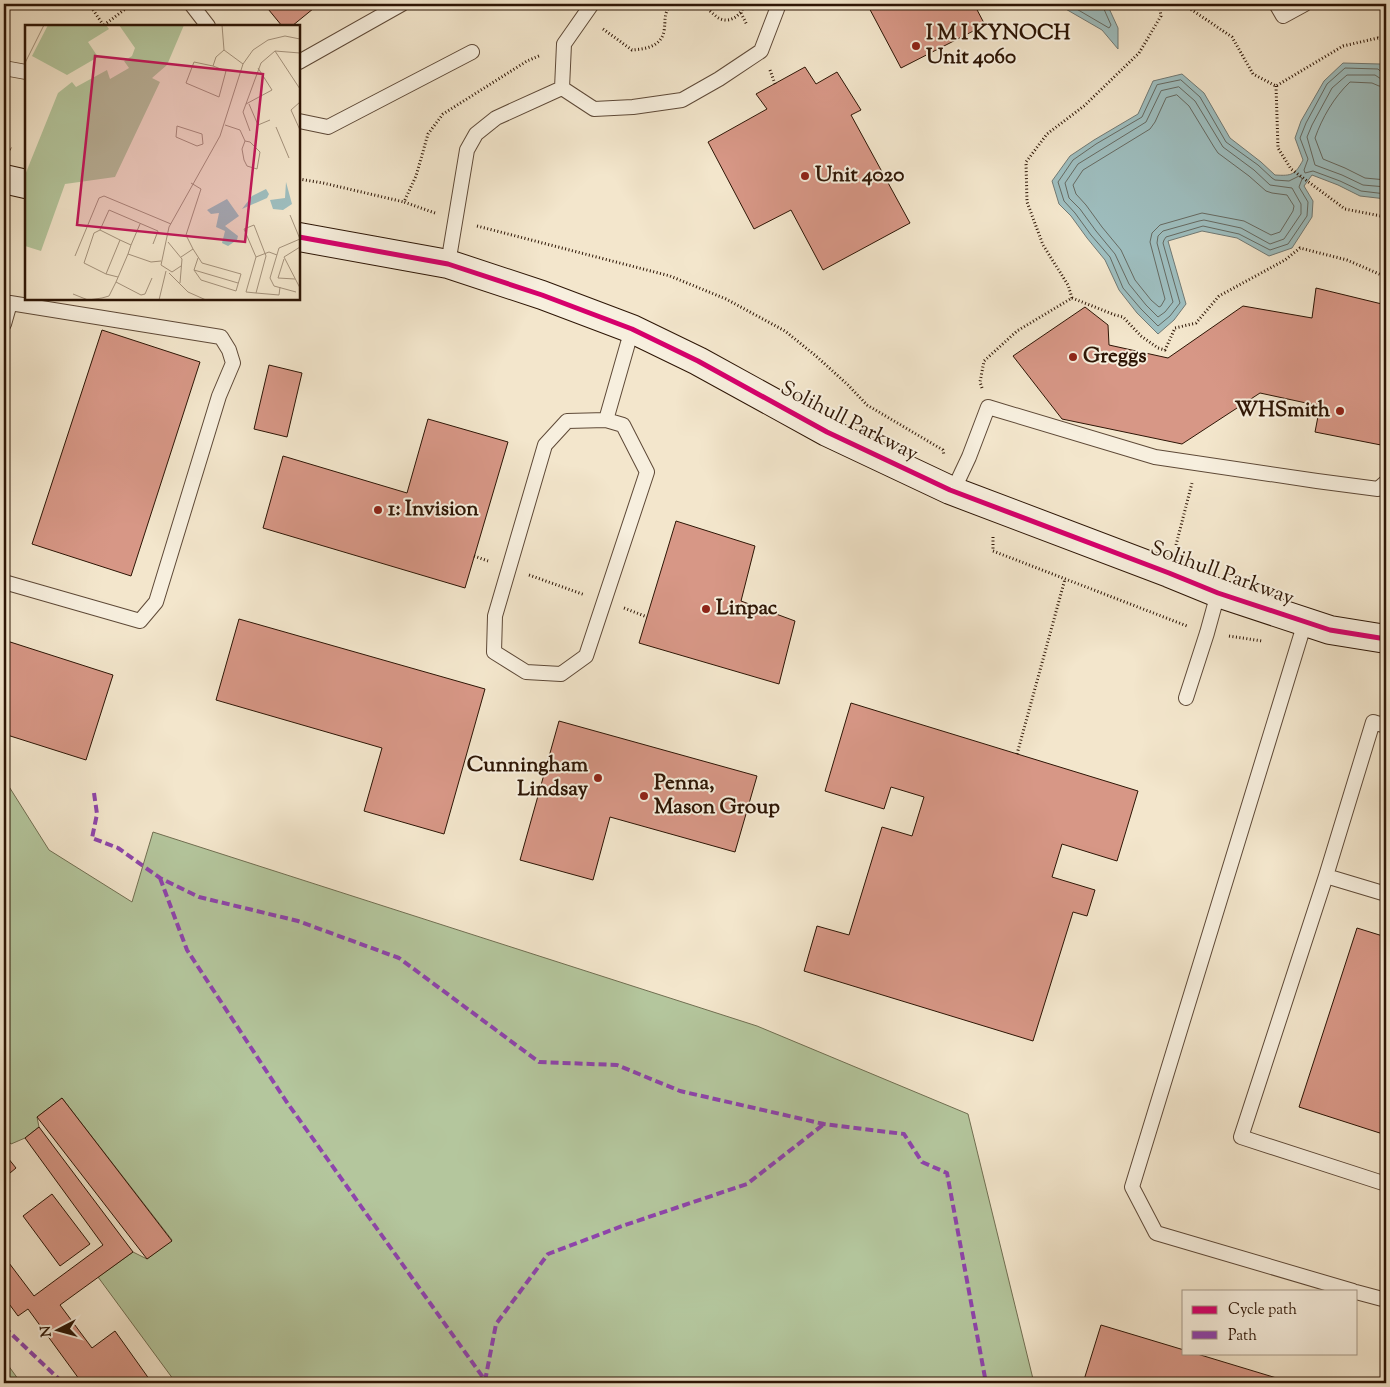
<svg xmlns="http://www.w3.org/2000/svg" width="1390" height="1387" font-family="'Sorts Mill Goudy',serif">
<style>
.green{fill:#b4c69d;stroke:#706e51}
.water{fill:#9ebebf;stroke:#717a75}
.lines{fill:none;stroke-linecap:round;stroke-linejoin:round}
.shore{stroke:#666a62;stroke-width:1}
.building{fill:#d79786;stroke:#2d1505}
.lane-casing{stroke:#5e4937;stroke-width:16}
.secondary-casing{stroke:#2d1505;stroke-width:30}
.path{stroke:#2d1505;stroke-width:3;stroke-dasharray:1 2.5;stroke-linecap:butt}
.lane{stroke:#f7efde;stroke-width:14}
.secondary{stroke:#f7efde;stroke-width:28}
.quiet{stroke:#8e44ad;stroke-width:4;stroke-dasharray:8 4;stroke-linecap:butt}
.cycleway-casing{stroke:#f7efde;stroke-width:8}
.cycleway{stroke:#d6006c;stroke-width:5}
.poi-dot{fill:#8f2418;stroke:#f7efde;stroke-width:2}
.labels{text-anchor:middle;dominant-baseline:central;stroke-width:4;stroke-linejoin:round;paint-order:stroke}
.poi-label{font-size:21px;font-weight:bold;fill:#2d1505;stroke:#f7efde;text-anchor:start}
.street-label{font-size:21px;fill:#2d1505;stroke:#f7efde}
.inset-road{fill:none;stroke:#a4927c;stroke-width:1}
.view{fill:#c2185b;fill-opacity:0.15;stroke:#c2185b;stroke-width:2.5}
.inset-edge{fill:none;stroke:#2d1505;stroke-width:2.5}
</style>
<rect width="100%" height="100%" fill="#f3e6cc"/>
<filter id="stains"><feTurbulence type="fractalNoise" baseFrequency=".004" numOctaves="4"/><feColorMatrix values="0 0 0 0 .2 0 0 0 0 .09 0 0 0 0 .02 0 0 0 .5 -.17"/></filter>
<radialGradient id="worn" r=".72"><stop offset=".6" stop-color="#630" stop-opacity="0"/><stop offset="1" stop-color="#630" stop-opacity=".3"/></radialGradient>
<!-- green -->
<path class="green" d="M4 784 8 785 49 850 132 902 153 832 757 1026 968 1114 1034 1383H176L98 1277 133 1252 147 1259 172 1240 62 1098 37 1117 39 1127 25 1138 11 1144 4 1136Z
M5 1361 21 1383H4V1362Z"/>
<!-- water -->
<path class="water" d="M1057 4H1107L1118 28V49L1102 30Z
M1343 63 1380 64 1386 70V199L1360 196 1338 185 1312 175 1304 186 1313 201 1312 217 1292 248 1269 256 1237 238 1202 231 1168 241 1186 304 1174 320 1158 334 1137 313 1119 290 1105 260 1087 238 1071 216 1059 204 1052 181 1070 156 1094 140 1138 114 1153 81 1182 74 1204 93 1230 138 1261 162 1275 175C1292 176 1295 175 1303 160L1295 138 1301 121 1324 81Z"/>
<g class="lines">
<!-- shore -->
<path class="shore" d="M1068 4 1109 28 1111 25 1103 7 1102 4
M1386 73H1382L1378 69 1345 68 1327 84 1306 123 1300 138 1308 159 1304 170 1305 173 1313 171 1340 181 1361 191 1386 194
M1386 79H1381L1375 75H1347L1332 88 1312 125 1307 137 1315 165 1342 175 1363 185 1386 187
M1181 80 1200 97 1226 142 1258 165 1272 178 1275 180 1289 181 1299 176 1301 177 1302 179 1299 187 1308 202 1307 216 1288 244 1270 250 1239 234 1203 226 1166 237 1164 240 1163 243 1180 303 1170 316 1158 326 1141 309 1123 288 1110 257 1091 235 1075 213 1064 201 1058 182 1073 160 1096 144 1142 117 1157 85Z
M1179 87 1195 101 1223 147 1254 170 1270 185 1292 188 1301 204V214L1284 239 1270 244 1241 228 1204 220 1199 221 1163 231 1158 236 1157 243 1173 302 1165 312 1158 317 1146 305 1129 284 1115 254 1096 231 1080 209 1069 198 1065 183 1078 164 1146 122 1161 91Z
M1386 87 1379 86 1372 83 1350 82C1334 97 1322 118 1315 138L1323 159 1345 168 1365 178 1386 180
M1177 95 1189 106 1214 147 1218 153 1249 176 1266 191 1272 193 1287 195 1294 206 1293 211 1280 232 1271 235 1244 221 1202 213 1160 225 1152 233 1150 242 1165 299 1161 306 1159 307 1151 300 1135 280 1121 250 1102 227 1086 205 1076 194 1073 185 1083 170 1150 129 1155 122 1166 98Z"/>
</g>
<!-- building -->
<path class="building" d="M264 4H319L292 26H282Z
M867 4H974L985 25 901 68Z
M805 67 816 84 837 72 861 110 851 115 910 223 823 270 791 210 754 229 708 142 767 109 756 94Z
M1316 288 1386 305V331L1382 364 1386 365V446L1315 432 1320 406 1260 393 1182 444 1062 419 1013 356 1085 307 1108 325 1109 345 1168 358 1243 306 1312 318Z
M102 330 200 362 131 576 32 544Z
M269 365 302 373 287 437 254 429Z
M428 419 508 442 465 588 263 528 283 456 407 493Z
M676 521 755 546 741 601 795 621 779 684 639 643Z
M239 619 485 689 444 834 364 811 382 748 216 700Z
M4 640 113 675 86 760 4 734Z
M851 703 1138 791 1117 861 1062 844 1052 877 1095 890 1087 916 1073 912 1033 1041 804 971 817 926 849 935 882 827 912 836 924 797 891 787 884 809 825 791Z
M559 721 757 776 735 852 610 817 593 880 520 860Z
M1357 928 1386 937V1135L1299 1107Z
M62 1098 172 1241 147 1259 37 1117Z
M39 1127 133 1252 60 1305 92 1348 115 1331 152 1383H82L28 1309 18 1316 4 1297V1261L6 1259 34 1296 103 1245 25 1138Z
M4 1153 16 1168 4 1178Z
M52 1194 90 1244 60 1266 23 1216Z
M1101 1325 1184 1350V1353H1194L1293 1383H1083Z"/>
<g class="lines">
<defs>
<path id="lane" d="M191 4 208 26
M1276 4 1283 16 1305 4
M299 62 402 4
M4 68 26 72
M562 88 594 109 633 107 682 100 719 79 761 51 779 4
M562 88 564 44 592 4
M299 121 328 127 472 52
M448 264 467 150 476 134 496 118 562 88
M4 324 10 303 221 337 229 350 233 363 219 396 156 602 140 621 4 582
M606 420 623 425 647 472 586 656 561 674 526 672 494 652 495 616 545 445 567 421Z
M606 420 632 329
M953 491 969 457 988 407 1155 457 1317 481 1378 489 1386 482
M1305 622 1132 1187 1156 1233 1353 1291
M1186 698 1207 633 1218 593
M1386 726 1373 722 1326 876 1241 1137 1386 1184
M1326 876 1386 894
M1356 1292 1386 1300"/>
<path id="secondary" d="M4 179 26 184
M299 237 448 264 542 295 632 329 698 361 827 432 950 490 1169 573 1218 593 1330 630 1386 639"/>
</defs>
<!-- lane casing -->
<use href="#lane" class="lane-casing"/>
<!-- secondary casing -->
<use href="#secondary" class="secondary-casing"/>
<!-- path -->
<path class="path" d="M89 4 104 26
M702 4C707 8 712 13 717 17 728 25 742 16 744 4
M1178 4 1192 10 1232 37 1253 74 1276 86 1343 46 1378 38 1386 42
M741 13 747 25
M104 25 132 4
M603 29 632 50C645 49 661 47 664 31 666 19 663 15 671 4
M770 70 775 84
M1276 86 1278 148 1291 169 1345 209 1386 217
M4 146 11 149
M299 179 323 183 404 202
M435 213 404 202 416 176 428 134 443 114 527 61 541 55
M1386 218 1382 260 1386 271
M477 226 670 276 726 299 785 331 816 356 848 385 867 405 943 450 944 455
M1072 298 1115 315 1123 317 1141 336 1158 348 1165 350 1175 328 1196 323 1219 296 1285 260 1300 248 1347 260 1386 277
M982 388 980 382 984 361 1017 331 1072 298 1068 285 1043 245 1027 202 1026 162 1047 134 1084 106 1139 53 1161 16 1159 4
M993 537V551L1187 626
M1176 545 1192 483
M474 556 488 561
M529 575 585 595
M624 608 647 617
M1229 636 1262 641
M1017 754 1065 579"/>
<!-- lane -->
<use href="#lane" class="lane"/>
<!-- secondary -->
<use href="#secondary" class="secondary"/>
<!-- quiet -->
<path class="quiet" d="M94 793 97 814 92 838 118 848 160 878 199 897 298 921 399 958 539 1062 617 1065 680 1091 824 1124 904 1134 922 1162 947 1173 986 1383
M160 878 187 950 286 1101 487 1383
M4 1327 63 1383
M485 1381 496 1324 548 1254 625 1225 747 1184 824 1124
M177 1383 182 1380"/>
<defs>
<path id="cycleway" d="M299 237 448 264 542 295 632 329 698 361 827 432 950 490 1169 573 1218 593 1330 630 1386 639"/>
</defs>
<!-- cycleway casing -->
<use href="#cycleway" class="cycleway-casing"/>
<!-- cycleway -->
<use href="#cycleway" class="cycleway"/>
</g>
<!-- markers -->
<g class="poi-dot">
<circle cx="916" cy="46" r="5"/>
<circle cx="805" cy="176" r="5"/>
<circle cx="1073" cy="357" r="5"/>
<circle cx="1340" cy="411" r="5"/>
<circle cx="378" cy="510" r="5"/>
<circle cx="706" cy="609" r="5"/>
<circle cx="598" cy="778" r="5"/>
<circle cx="644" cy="796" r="5"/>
</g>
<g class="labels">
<!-- poi labels -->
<g class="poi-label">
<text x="926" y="34">I M I KYNOCH<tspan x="926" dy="24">Unit 4060</tspan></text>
<text x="815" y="176">Unit 4020</text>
<text x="1083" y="357">Greggs</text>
<text x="1330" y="411" text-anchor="end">WHSmith</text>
<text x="388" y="510">1: Invision</text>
<text x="716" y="609">Linpac</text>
<text x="588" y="766" text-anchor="end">Cunningham<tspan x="588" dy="24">Lindsay</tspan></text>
<text x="654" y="784">Penna,<tspan x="654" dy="24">Mason Group</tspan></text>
</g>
<!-- street labels -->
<g class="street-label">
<text transform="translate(849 422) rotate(27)">Solihull Parkway</text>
<text transform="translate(1222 574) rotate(20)">Solihull Parkway</text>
</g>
</g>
<!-- overview -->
<g transform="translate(25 25)">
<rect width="275" height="275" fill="#f3e6cc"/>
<path d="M23 0H81L84 4 63 17 73 32 42 50 7 31ZM94 0H159L142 40 127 53 135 57 90 152 40 159 16 226 0 221V150L33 68 47 57 51 62 82 45 85 54 104 43 99 36 107 31 110 23Z" fill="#b4c69d"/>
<path d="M261 157 267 179 258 185 248 184 245 175 260 173ZM241 164 244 169 242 173 217 184 227 171ZM202 174 214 191 200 201 213 211 212 215 203 221 197 218 200 206 191 202 194 188 186 189 182 185Z" fill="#9ebebf"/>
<path class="inset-road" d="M197 0 199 25 218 39M250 26 275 64M0 38 19 0M188 41 201 46 194 72 161 58 169 37 188 41 191 32 199 25M275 77 266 85 275 105M221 79 247 65 233 43M224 79 233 100 245 95M200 100 215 105 220 116 217 124 219 135 222 141 232 144 235 127 225 117 220 116M152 101 177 109 178 119 172 121 151 112ZM251 102 264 133M225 106 218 87 236 38 250 26 275 28M265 190 275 214M75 205 84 185 133 206 128 219M143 217 157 234 155 258M106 220 115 199M275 222 259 232 275 263M168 224 177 238 216 249 211 266 176 255 169 245 173 233M50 231 74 173 79 171 146 199M156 232 168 224 161 210 176 164 166 158M231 232 244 227 252 230M259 234 253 253 270 254M156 241 147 247 136 240 144 202 195 111 218 39 228 25 243 15 260 11 275 14M169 245 213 258M144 248 163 267 181 275M81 249 59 238 69 208 75 205 95 215M93 252 81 249 95 215 106 220 103 229M127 253 120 269 116 270 91 257 103 229 126 237 136 236M271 267 249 261 245 253 254 223 275 214M231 268 241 231 229 200 219 204 231 232 221 267 231 268 254 270 255 262M48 269 63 275 77 273 84 271 91 257M134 275 141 246"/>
<path class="view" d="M70 31 238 49 220 217 52 200Z"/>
<rect width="275" height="275" class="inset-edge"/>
</g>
<!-- margin -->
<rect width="1390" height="1387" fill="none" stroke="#f3e6cc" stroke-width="20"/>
<rect x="5" y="5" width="1380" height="1377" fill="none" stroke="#2d1505" stroke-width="2.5"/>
<rect x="10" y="10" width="1370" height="1367" fill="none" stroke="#2d1505"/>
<!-- legend -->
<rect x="1182" y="1290" width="175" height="65" fill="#f7efde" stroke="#a69887"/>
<rect x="1192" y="1306" width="25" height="8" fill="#d6006c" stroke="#a69887"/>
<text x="1228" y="1314" font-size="15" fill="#2d1505">Cycle path</text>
<rect x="1192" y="1331" width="25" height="8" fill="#8e44ad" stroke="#a69887"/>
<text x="1228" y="1340" font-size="15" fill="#2d1505">Path</text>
<!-- north arrow -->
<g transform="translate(58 1330) rotate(264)" stroke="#f7efde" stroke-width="4" paint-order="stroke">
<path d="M0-4L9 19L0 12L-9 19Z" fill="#2d1505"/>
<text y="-8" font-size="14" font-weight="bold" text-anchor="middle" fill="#2d1505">N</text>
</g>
<rect width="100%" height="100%" filter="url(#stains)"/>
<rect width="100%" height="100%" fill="url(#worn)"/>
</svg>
